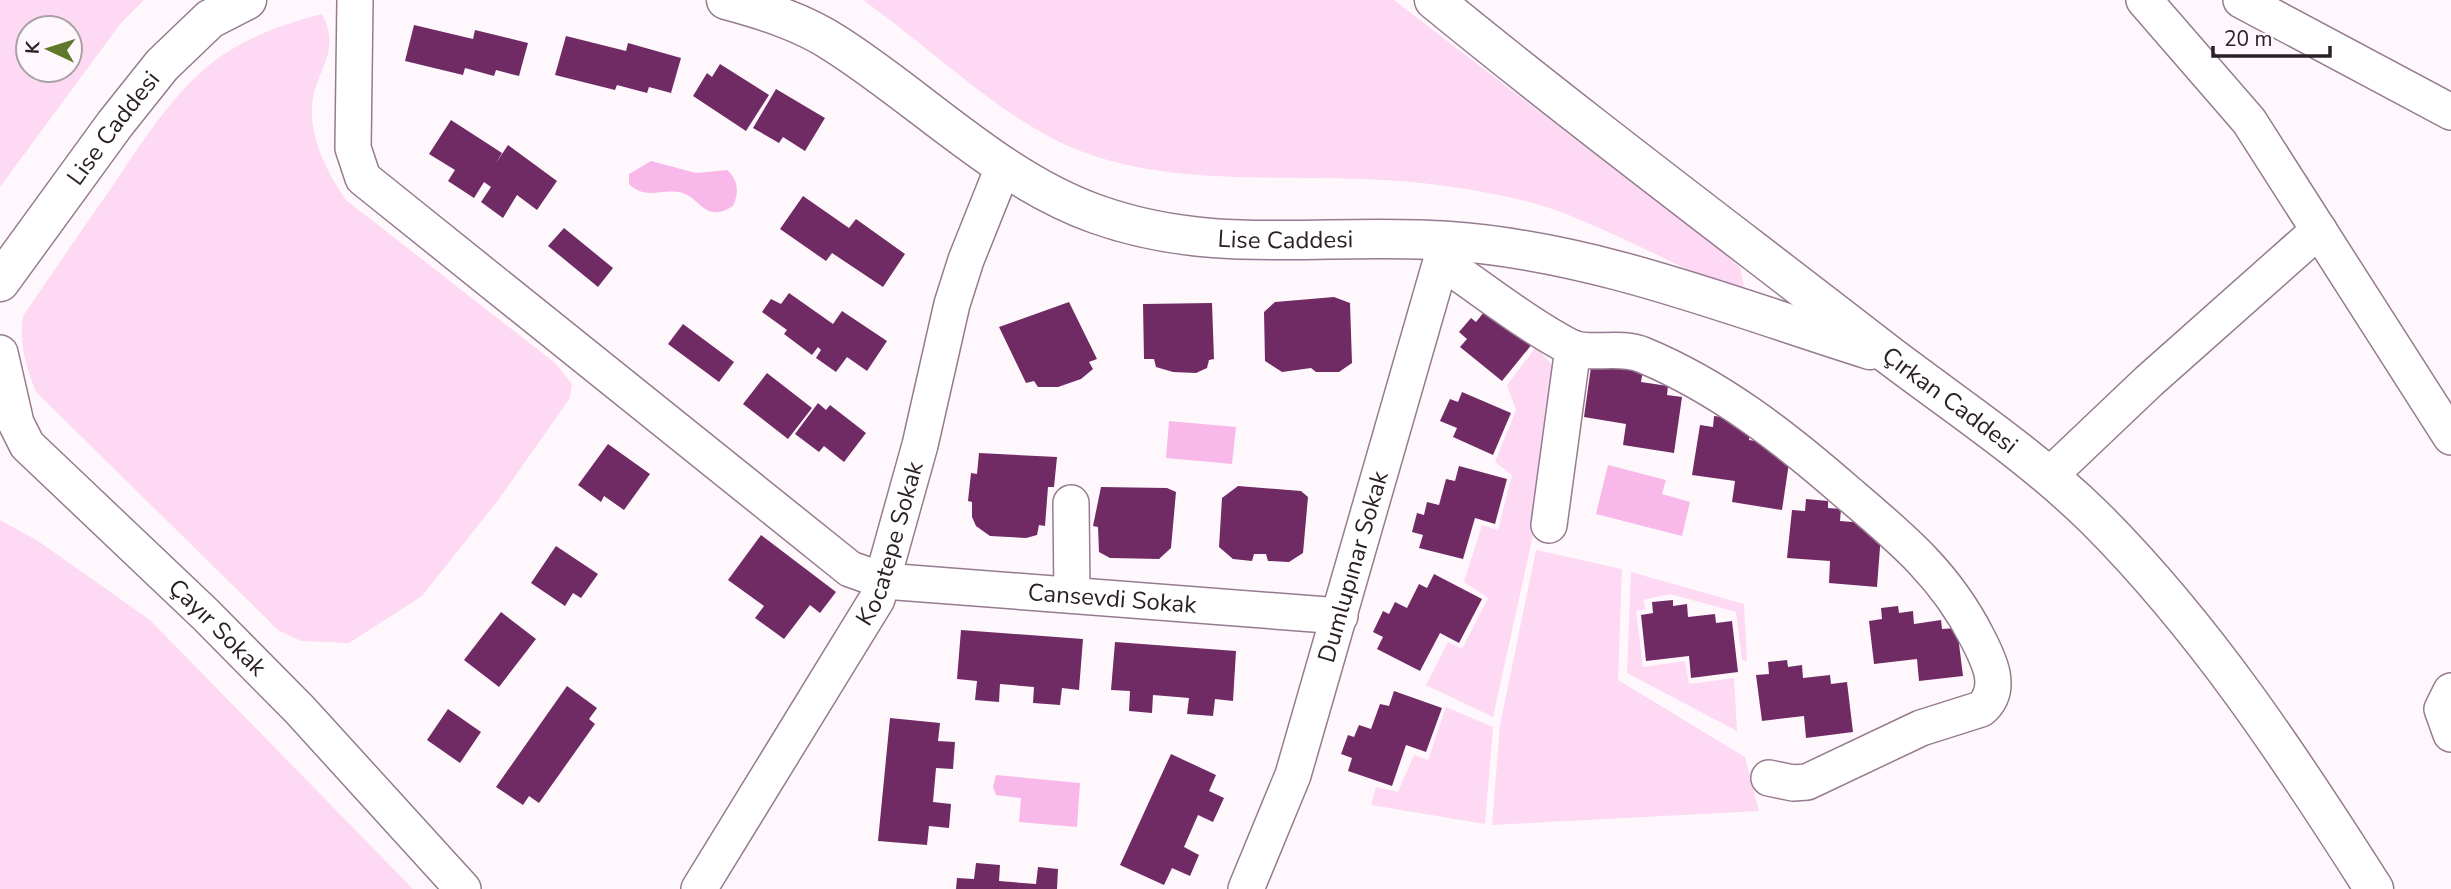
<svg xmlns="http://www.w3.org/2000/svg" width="2451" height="889" font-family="'Nunito Sans',sans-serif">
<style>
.green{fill:#fdd9f4;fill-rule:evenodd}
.water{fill:#f8b8ea}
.building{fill:#702b65}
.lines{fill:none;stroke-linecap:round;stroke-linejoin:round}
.street-casing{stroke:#967b90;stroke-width:38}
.secondary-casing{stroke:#967b90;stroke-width:41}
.street{stroke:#fff;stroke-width:35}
.secondary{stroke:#fff;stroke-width:38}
.labels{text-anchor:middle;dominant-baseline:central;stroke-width:7;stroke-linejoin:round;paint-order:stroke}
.street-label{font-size:24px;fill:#2b2028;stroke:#fef8fc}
</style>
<rect width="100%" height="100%" fill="#fef8fc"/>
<!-- green -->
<path class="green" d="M0 0H144L121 23 0 187ZM28 28H70V70H28Z
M863 0H1394L1722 252 1740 268 1744 286 1730 290C1677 265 1625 238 1571 216 1523 197 1472 189 1421 183 1310 170 1181 192 1075 149 1000 118 930 47 863 0Z
M322 14C343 55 313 71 312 108 311 142 328 174 346 200L555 363 572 384 570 398 499 499 422 596 349 643 301 641 278 630 36 392C26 367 19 344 23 316 53 272 83 228 114 184 144 139 178 85 224 54 255 34 287 23 322 14Z
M1536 347 1561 375 1532 540 1493 717 1426 685 1448 642 1462 649 1488 598 1464 582 1482 525 1498 530 1512 475 1495 462 1516 410 1507 385Z
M0 520 38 541 150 620 413 889H0Z
M1536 550 1622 569 1618 680 1745 757 1759 811 1492 825 1500 725Z
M1631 572 1744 604 1747 661 1742 660 1736 612 1670 594 1643 600 1646 609 1636 611 1643 667 1685 661 1689 684 1734 678 1737 731 1627 673Z
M1446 707 1493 727 1485 824 1371 805 1376 787 1398 792 1414 755 1428 760Z"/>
<!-- water -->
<path class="water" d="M651 161 696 173 727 170C739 180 739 194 733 206 703 225 701 195 678 192 659 189 646 200 629 184V174Z
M1169 421 1236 427 1232 464 1166 458Z
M1608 465 1666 480 1662 494 1690 502 1682 536 1596 514Z
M996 775 1080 783 1077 827 1019 822 1021 798 996 795 993 787Z"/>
<!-- building -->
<path class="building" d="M414 25 473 39 475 30 528 43 519 76 496 70 494 76 465 68 463 75 405 61Z
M566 36 626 51 628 43 681 58 671 93 649 87 647 93 617 85 615 90 555 75Z
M720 64 769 95 746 131 693 96 707 73 712 77Z
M776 89 825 118 805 151 783 137 779 143 753 128Z
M451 120 502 153 496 163 508 145 557 181 537 210 517 195 503 218 481 202 491 187 484 182 474 198 448 181 455 170 429 154Z
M803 196 849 228 856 219 905 254 883 287 832 253 826 261 780 229Z
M564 228 613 268 598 287 548 246Z
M789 293 833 324 842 311 887 341 867 371 847 357 836 372 816 358 821 350 818 347 812 355 784 334 787 330 762 312 771 299 781 304Z
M1334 297 1350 303 1352 363 1339 372H1316L1311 368 1282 372 1265 361 1264 312 1275 302Z
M1069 302 1097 359 1089 362 1093 369 1081 379 1058 387H1038L1034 381 1026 383 999 327Z
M1212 303 1214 359 1209 360 1207 368 1196 373 1173 372 1156 367 1154 359H1144L1143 304Z
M1488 307 1533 343 1502 381 1460 347 1467 339 1459 332 1471 318 1476 322Z
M683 324 734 362 719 382 668 344Z
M1606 357 1643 370 1641 382 1668 386 1667 395 1682 397 1674 453 1623 445 1626 424 1584 417 1591 367 1604 369Z
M767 373 812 408 788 439 743 404Z
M1462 392 1511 413 1493 455 1453 437 1457 428 1440 421 1450 399 1458 402Z
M818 403 826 410 830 405 866 433 844 462 824 446 819 452 795 434Z
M1714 416 1738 419 1751 428 1749 440 1776 444 1790 456 1782 510 1732 502 1735 481 1692 475 1700 425 1713 427Z
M608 444 650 474 624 510 604 496 601 502 578 485Z
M979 453 1057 457 1054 487H1048L1045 526 1039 525 1037 535 1026 538 990 536 976 526 972 517V502L968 501 971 473 977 474Z
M1459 466 1507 479 1495 524 1475 518 1463 559 1419 548 1423 535 1412 532 1417 513 1424 515 1427 502 1439 505 1446 479 1455 481Z
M1238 486 1301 491 1308 497 1303 553 1289 562 1268 561 1266 554H1254L1252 561 1233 559 1219 547 1222 498Z
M1101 487 1167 488 1176 492 1171 548 1159 559 1110 558 1099 552 1098 527 1093 526Z
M1806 499 1828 501V508L1841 509 1840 521 1866 523V533L1881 534 1877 587 1829 583 1830 561 1787 558 1792 510 1805 511Z
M761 535 836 592 820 613 810 605 784 639 755 618 764 606 728 580Z
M556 546 598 574 581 598 573 593 565 606 531 583Z
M1434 574 1482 599 1459 643 1440 633 1420 671 1377 649 1383 637 1373 632 1383 611 1389 614 1395 602 1407 608 1419 584 1427 588Z
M1673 600V606L1687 604 1688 617 1715 614 1716 623 1732 621 1738 672 1691 678 1689 656 1646 661 1641 615 1653 613 1652 602Z
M1898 606 1899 613 1913 611 1914 624 1941 620 1942 629 1957 628 1963 676 1919 681 1917 659 1874 664 1869 621 1882 619 1881 608Z
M501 612 536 639 499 687 464 660Z
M961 630 1083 639 1079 690 1062 688 1060 705 1033 703 1034 687 1000 684 999 702 975 700 977 681 957 679Z
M1115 642 1236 651 1233 701 1215 699 1213 716 1187 714 1189 698 1153 695 1152 713 1129 711 1130 691 1111 690Z
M1787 660 1788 667 1802 665 1803 678 1830 675 1831 684 1847 682 1853 732 1806 738 1804 716 1762 721 1756 675 1769 674 1768 662Z
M567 686 597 708 589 719 595 724 539 803 529 796 523 805 496 787Z
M1394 691 1442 708 1426 752 1406 745 1392 786 1348 771 1352 758 1341 754 1348 735 1354 737 1359 725 1371 729 1380 704 1389 706Z
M448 709 481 732 460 763 427 740Z
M890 718 940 723 938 741 955 742 953 769 936 768 933 802 951 804 949 828 929 826 927 845 878 841Z
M1171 754 1216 775 1209 791 1224 798 1213 822 1198 815 1184 847 1199 855 1190 876 1172 868 1164 885 1120 865Z
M976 863 1000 865 999 881 1036 884 1038 867 1058 869 1057 889H956L957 878 974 879Z"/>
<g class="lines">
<defs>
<g id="street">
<path id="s1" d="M355 0 353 148 363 178 850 569 884 581 1340 616"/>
<path d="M2144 0 2249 121 2451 437"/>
<path d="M2241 0 2451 112"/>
<path d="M1442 262C1484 290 1526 324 1570 347 1588 356 1620 345 1643 355 1720 387 1785 438 1848 493 1901 538 1945 574 1977 637 1989 660 2004 689 1981 709L1921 728 1807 782 1793 783 1769 778"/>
<path id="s2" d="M0 353 16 423 27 445 205 614 300 710 463 889"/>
<path d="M2049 476 2149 381 2319 230"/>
<path d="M1071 503 1072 595"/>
<path d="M1549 525 1573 348"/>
<path d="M2451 691 2442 709 2451 734"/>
<path id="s3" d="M699 889 877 599 920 445 952 304 966 260 1004 165"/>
<path id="s4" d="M1246 889 1293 775 1447 240"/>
</g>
<g id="secondary">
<path id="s5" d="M726 0C763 10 802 22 834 43 921 98 998 179 1096 214 1216 257 1327 232 1449 241 1594 251 1733 307 1870 350"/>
<path id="s6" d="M1434 0C1583 122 1737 237 1889 355 1959 408 2032 456 2095 518 2205 628 2290 757 2374 889"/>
<path id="s7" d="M0 282 115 124 162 65 210 19 247 0"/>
</g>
</defs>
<!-- street casing -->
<use href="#street" class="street-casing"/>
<!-- secondary casing -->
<use href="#secondary" class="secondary-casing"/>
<!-- street -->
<use href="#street" class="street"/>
<!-- secondary -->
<use href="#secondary" class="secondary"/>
</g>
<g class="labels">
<!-- street labels -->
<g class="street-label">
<text stroke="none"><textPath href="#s7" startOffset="191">Lise Caddesi</textPath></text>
<text stroke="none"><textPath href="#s5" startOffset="623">Lise Caddesi</textPath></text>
<text stroke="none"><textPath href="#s6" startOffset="653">Çırkan Caddesi</textPath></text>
<text stroke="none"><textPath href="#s3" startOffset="397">Kocatepe Sokak</textPath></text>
<text stroke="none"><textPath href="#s4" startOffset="340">Dumlupınar Sokak</textPath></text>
<text stroke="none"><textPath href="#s1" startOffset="1069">Cansevdi Sokak</textPath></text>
<text stroke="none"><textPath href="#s2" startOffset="360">Çayır Sokak</textPath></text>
</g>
</g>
<!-- north arrow -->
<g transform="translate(49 49) rotate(274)"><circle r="33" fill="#fef8fc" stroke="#aaa2a7" stroke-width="2"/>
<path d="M0-5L12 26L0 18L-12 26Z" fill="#60782a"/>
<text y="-10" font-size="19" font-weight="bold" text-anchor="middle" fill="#2b2028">K</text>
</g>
<!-- scale -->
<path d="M2213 46v10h117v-10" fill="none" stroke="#2b2028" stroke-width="3.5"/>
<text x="2224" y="46" font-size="21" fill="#2b2028" stroke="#fef8fc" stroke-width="5" paint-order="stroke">20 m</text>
</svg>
